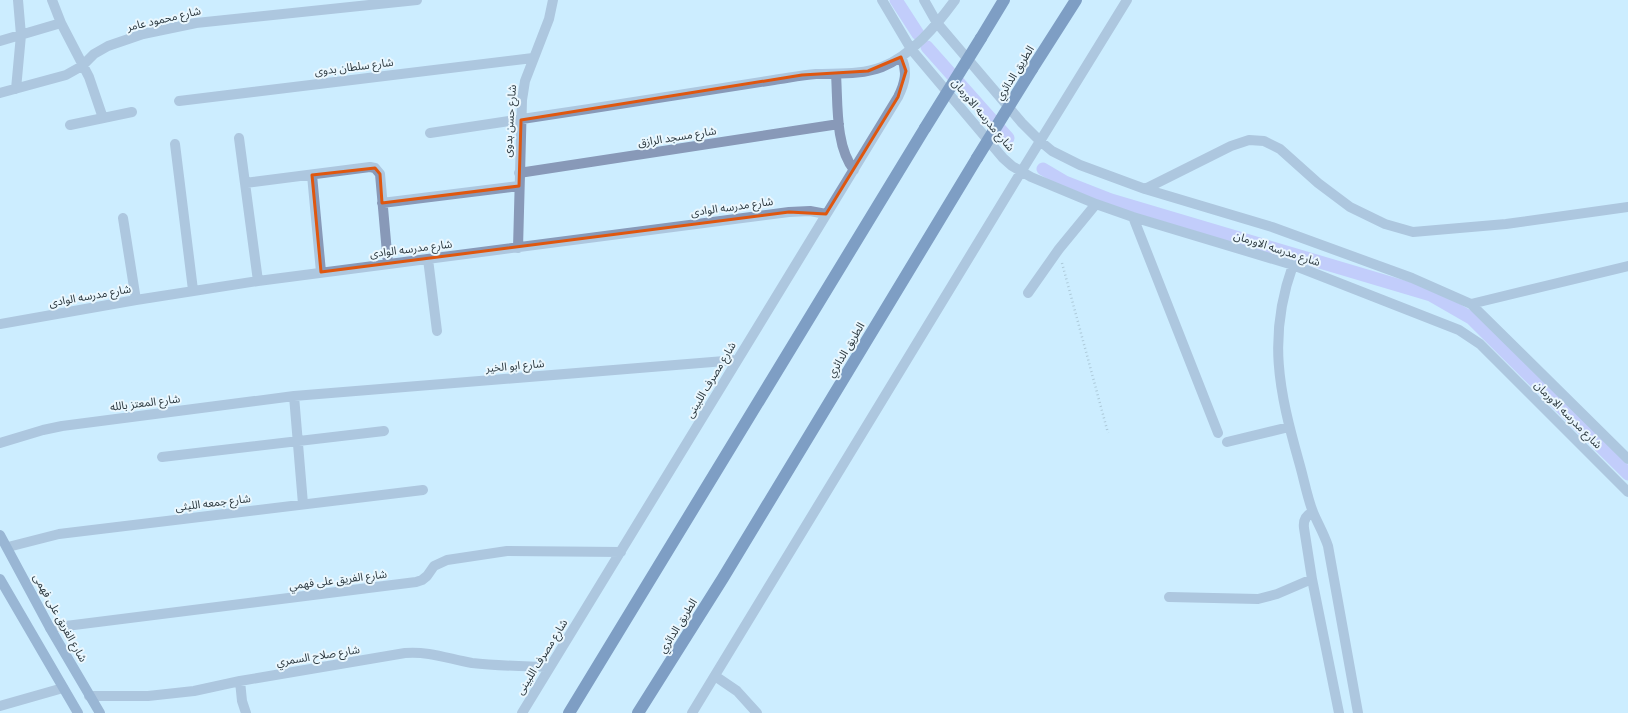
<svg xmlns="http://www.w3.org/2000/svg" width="1628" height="713" font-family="Figtree,'Noto Sans Arabic',sans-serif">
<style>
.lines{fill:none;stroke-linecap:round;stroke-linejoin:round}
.canal{stroke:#b5a7f5;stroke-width:13}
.path{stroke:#88a1ae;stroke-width:2.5;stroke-dasharray:1 3;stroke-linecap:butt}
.street{stroke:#8899b8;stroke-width:10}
.secondary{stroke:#5b739f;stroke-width:10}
.highway{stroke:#203f7c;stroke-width:12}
.highway-bridge{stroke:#203f7c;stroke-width:12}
.marked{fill:none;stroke:#df570f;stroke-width:3;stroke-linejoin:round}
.labels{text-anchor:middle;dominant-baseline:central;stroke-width:4;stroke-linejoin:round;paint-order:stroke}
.street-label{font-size:11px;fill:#2b383f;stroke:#eaf7fe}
</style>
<rect width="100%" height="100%" fill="#ccedff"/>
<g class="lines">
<!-- canal -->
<path class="canal" d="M896 0 918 34
M927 47 1008 138
M1043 169 1065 182 1111 200 1431 295 1471 318 1628 474"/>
<!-- path -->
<path class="path" d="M1062 263 1108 433"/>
<!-- street -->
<path class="street" d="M52 0 61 23 89 77 103 118
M882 0 911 49 1003 158 1012 166 1031 177 1096 204 1133 217 1293 265 1459 330 1480 344 1628 492
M924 0 937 23 1022 123 1040 141 1052 151 1080 165 1145 189 1272 227 1412 278 1471 304 1628 459
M0 41 61 23
M836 74C838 104 835 146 854 170
M16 89 21 35 18 0
M0 93 66 75 82 66 94 54 108 46 143 34 196 23 417 0
M179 101 533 58
M70 125 132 112
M430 133C545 116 659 98 774 80 788 78 802 75 816 74 838 73 861 75 882 67 912 55 936 26 955 0
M239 138 258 281
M175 144 193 290
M519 173 839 124
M312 175 321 272
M245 183 370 167 375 168 380 174 388 264
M1145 189 1231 146 1249 140 1264 141 1280 149 1318 183 1350 207 1385 224 1413 232 1506 224 1628 207
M382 203 519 186
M1133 217 1218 433
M123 218 136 300
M518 248 522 100 525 81 549 19 553 0
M428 259 437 331
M1293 265C1267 337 1279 391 1299 462 1304 479 1307 497 1313 512 1318 524 1324 534 1328 546L1358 713
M1028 293 1059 249 1096 204
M1471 304 1628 266
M0 324 136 300 258 281 789 212 810 211 826 214
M294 396 303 504
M1227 442 1289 427
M0 443 43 430 62 426 294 396 737 360
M162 457 384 431
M1313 512C1306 515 1303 520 1304 528L1312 579 1339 713
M8 547 59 534 423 490
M1169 597 1258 599 1277 594 1312 579
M50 628 416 582 422 580 427 576 434 566 447 560 507 551 621 552
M715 676 737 691 757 713
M240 681 242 701 246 713
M89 696H148L194 691 240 681 405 653C429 651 449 659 472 663 498 666 524 666 550 667
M0 706 63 688
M522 713 898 97C905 83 908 71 901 57
M692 713 1021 172 1127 0"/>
<!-- secondary -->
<path class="secondary" d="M0 535 50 628 100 713
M0 579 78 713"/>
<!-- highway -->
<path class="highway" d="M981 38 1004 0
M1032 69 1076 0
M569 713 925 128
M638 713 723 578 977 158"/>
<!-- highway-bridge -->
<path class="highway-bridge" d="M925 128 981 38
M977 158 1032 69"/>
</g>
<!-- marked area -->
<path d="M0 0H1628V713H0ZM901 57 906 71 898 97 826 214 789 212 321 272 312 175 375 168 380 174 382 203 519 186 521 120 802 75 868 71Z" fill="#ccedff" fill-opacity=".55" fill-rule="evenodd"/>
<path class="marked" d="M901 57 906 71 898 97 826 214 789 212 321 272 312 175 375 168 380 174 382 203 519 186 521 120 802 75 868 71Z"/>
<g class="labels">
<!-- street labels -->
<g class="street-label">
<text transform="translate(164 19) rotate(-13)">شارع محمود عامر</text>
<text transform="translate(354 67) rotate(-7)">شارع سلطان بدوى</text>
<text transform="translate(1015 73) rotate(-58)">الطريق الدائري</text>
<text transform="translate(983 115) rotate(50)">شارع مدرسه الاورمان</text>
<text transform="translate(510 121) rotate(-86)">شارع حسن بدوى</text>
<text transform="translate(677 137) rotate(-9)">شارع مسجد الرازق</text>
<text transform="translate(732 207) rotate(-8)">شارع مدرسه الوادى</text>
<text transform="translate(411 249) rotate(-7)">شارع مدرسه الوادى</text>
<text transform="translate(1277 249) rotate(18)">شارع مدرسه الاورمان</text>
<text transform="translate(90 296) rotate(-10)">شارع مدرسه الوادى</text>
<text transform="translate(846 350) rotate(-59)">الطريق الدائري</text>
<text transform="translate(515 366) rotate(-5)">شارع ابو الخير</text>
<text transform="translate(711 380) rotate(-59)">شارع مصرف اللبينى</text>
<text transform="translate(145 403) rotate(-7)">شارع المعتز بالله</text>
<text transform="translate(1568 415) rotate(45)">شارع مدرسه الاورمان</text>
<text transform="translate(213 503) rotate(-7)">شارع جمعه الليثى</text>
<text transform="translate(338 580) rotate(-7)">شارع الفريق على فهمي</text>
<text transform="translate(60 618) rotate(61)">شارع الفريق على فهمى</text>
<text transform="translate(678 626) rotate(-58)">الطريق الدائري</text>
<text transform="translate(318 656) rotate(-9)">شارع صلاح السمري</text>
<text transform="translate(542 657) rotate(-58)">شارع مصرف اللبينى</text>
</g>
</g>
</svg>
